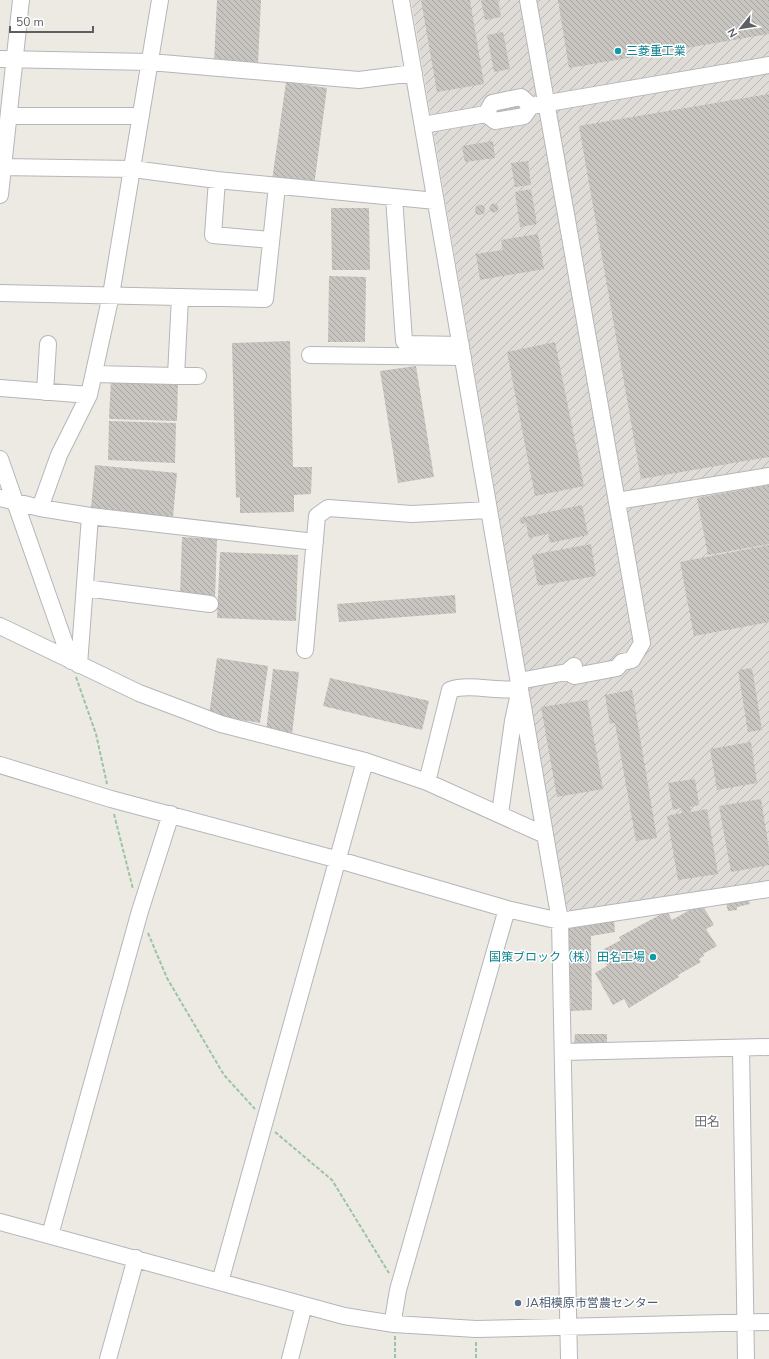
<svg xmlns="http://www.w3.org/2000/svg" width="769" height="1359" font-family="'Nunito Sans','Noto Sans JP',sans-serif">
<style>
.industrial{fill:url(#industrial-furrows)}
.building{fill:url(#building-back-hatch)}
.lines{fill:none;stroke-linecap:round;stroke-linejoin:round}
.minor-casing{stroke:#b4b6ba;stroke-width:18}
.path{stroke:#9ac4a3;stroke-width:2;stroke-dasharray:4 2;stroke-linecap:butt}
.minor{stroke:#fff;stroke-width:16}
.culture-dot{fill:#0f9aa8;stroke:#fff;stroke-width:1.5}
.service-dot{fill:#5c6f8a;stroke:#fff;stroke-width:1.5}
.labels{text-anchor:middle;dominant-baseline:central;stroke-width:3;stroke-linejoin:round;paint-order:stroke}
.culture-label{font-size:12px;fill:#0d838f;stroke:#fff;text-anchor:start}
.service-label{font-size:12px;fill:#4e5e75;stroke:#fff;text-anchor:start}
.neighbourhood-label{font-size:13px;fill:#6c7275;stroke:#fff}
</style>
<defs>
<pattern id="industrial-furrows" width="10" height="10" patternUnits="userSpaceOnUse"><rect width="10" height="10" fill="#dfdcd8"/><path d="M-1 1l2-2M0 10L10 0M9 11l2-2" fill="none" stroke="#b8b6b3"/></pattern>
<pattern id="building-back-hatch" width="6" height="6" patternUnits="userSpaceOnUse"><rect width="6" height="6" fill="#c8c5c0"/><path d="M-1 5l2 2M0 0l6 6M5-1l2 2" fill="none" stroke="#a5a3a0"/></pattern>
</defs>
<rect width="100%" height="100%" fill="#edeae3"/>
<!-- industrial -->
<path class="industrial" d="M411 0H769V882L573 912 566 908Z"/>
<!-- building -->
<path class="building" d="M217 0H261L258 64 214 62Z
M421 0H470L484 84 437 92Z
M481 0H498L501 17 485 20Z
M558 0H769V34L569 68Z
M503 32 510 69 494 72 487 35Z
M286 82 327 88 314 186 272 180Z
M769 94V457L641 479 579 126Z
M518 101 520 113 500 116 498 105Z
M493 141 495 158 465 162 462 146Z
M528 161 531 185 515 187 511 163Z
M531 189 537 224 520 227 515 192Z
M489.5 208a4.5 4.5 0 1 1 9 0a4.5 4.5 0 1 1-9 0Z
M475 210a5 5 0 1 1 10 0a5 5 0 1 1-10 0Z
M331 208H369L370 270H332Z
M538 234 544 269 480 280 476 254 503 250 501 240Z
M329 276 366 277 365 342H328Z
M290 341 293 467H312L311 494 294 495V512L240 513V497L236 498 232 343Z
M555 342 584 486 535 496 507 352Z
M416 366 434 477 398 483 380 371Z
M111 379 178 382 177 421 109 419Z
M109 421 176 423 175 463 108 460Z
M95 465 177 473 173 517 91 508Z
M769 485V544L708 555 697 498Z
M582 505 588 535 550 543 548 534 529 538 526 523 521 524 520 518Z
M182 537 217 539 215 598 180 597Z
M591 544 596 576 538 586 532 555Z
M769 545V622L694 636 680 562Z
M220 552 298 555 296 621 217 618Z
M455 595 456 613 339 622 337 604Z
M217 658 268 666 260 723 209 715Z
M752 668 762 730 748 732 738 670Z
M273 669 299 672 292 735 266 732Z
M330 678 429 701 422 730 323 706Z
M632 690 657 838 636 841 615 723 610 724 605 695Z
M587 700 603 789 557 797 541 707Z
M751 742 757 783 717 790 710 749Z
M695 779 699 805 690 807 691 812 707 809 718 874 678 880 667 816 682 813 681 808 673 810 668 783Z
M761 799 769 849V865L731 872 719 806Z
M748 897 750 904 737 907V910L728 911 726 903Z
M703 906 714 925 706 929 717 946 703 954 704 956 699 959 701 962 678 975 679 977 629 1008 624 999 613 1005 595 973 607 966 603 958 608 955 604 949 621 940 619 937 667 911 672 920 693 908Z
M614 920 615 932 591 936 592 1010 571 1011V999H568L567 932 571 927Z
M575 1034H607V1045H574Z"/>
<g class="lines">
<defs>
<path id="minor" d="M401 0 560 921 569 1359
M528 0 642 643 632 660 622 662 617 668 575 676 567 672
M0 59 150 62 359 80 414 73
M486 114 495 121 524 116 531 106 769 65
M486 114 492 103 521 97 531 106
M9 116H141
M423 125 486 114
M0 167 133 169 217 180 436 201
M217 180 213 235 271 240
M0 195 21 0
M394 197 404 341 407 344 461 345
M0 293 265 299 277 186
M310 355 463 357
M94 374 176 376 180 297
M176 376H198
M0 388 89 395
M45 392 48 344
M0 459 71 661
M0 498 40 508 90 516 315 542
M617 501 769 476
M40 508 59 455 89 395 111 295 160 0
M85 588 210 604
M0 626 139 693 221 724 365 761
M305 650 317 516 328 508 412 514 489 510
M79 665 90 516
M519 681 567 672 574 666
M0 765 111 799 339 860 507 909 560 921 769 889
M427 782 450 690C470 683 497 692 520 689L513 721 500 814
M741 1048 746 1359
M563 1052 769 1047
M0 1222 344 1316 394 1324 476 1329 769 1322
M50 1235 140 911 171 814
M220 1282 365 761 427 782 545 835
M394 1324V1314L398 1290 507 909
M108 1359 136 1258
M290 1359 304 1305"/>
</defs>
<!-- minor casing -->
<use href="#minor" class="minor-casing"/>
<!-- path -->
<path class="path" d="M76 677 96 734 107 784
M114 814 133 889
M148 933 167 978 224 1075 255 1109
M275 1132 332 1180 389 1273
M395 1336V1359
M476 1342V1359"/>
<!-- minor -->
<use href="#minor" class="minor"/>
</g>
<!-- markers -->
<g class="culture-dot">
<circle cx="618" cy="51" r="4"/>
<circle cx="653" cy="957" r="4"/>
</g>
<circle class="service-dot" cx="518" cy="1303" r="4"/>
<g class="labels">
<!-- culture labels -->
<g class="culture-label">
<text x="626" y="51">三菱重工業</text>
<text x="645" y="957" text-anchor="end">国策ブロック（株）田名工場</text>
</g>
<!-- service labels -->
<g class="service-label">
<text x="526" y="1303">JA相模原市営農センター</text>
</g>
<!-- neighbourhood labels -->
<g class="neighbourhood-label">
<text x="707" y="1122">田名</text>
</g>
</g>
<!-- north arrow -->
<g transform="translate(741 28) rotate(240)" stroke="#ffffff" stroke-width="3" paint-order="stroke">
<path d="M0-3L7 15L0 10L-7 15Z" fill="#5b5f63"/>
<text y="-6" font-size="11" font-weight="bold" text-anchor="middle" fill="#5b5f63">N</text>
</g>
<!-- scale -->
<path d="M10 26v6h83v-6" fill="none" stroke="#5b5f63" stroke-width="2"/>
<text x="16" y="26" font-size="12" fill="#5b5f63" stroke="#ffffff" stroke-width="3" paint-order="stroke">50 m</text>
</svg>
